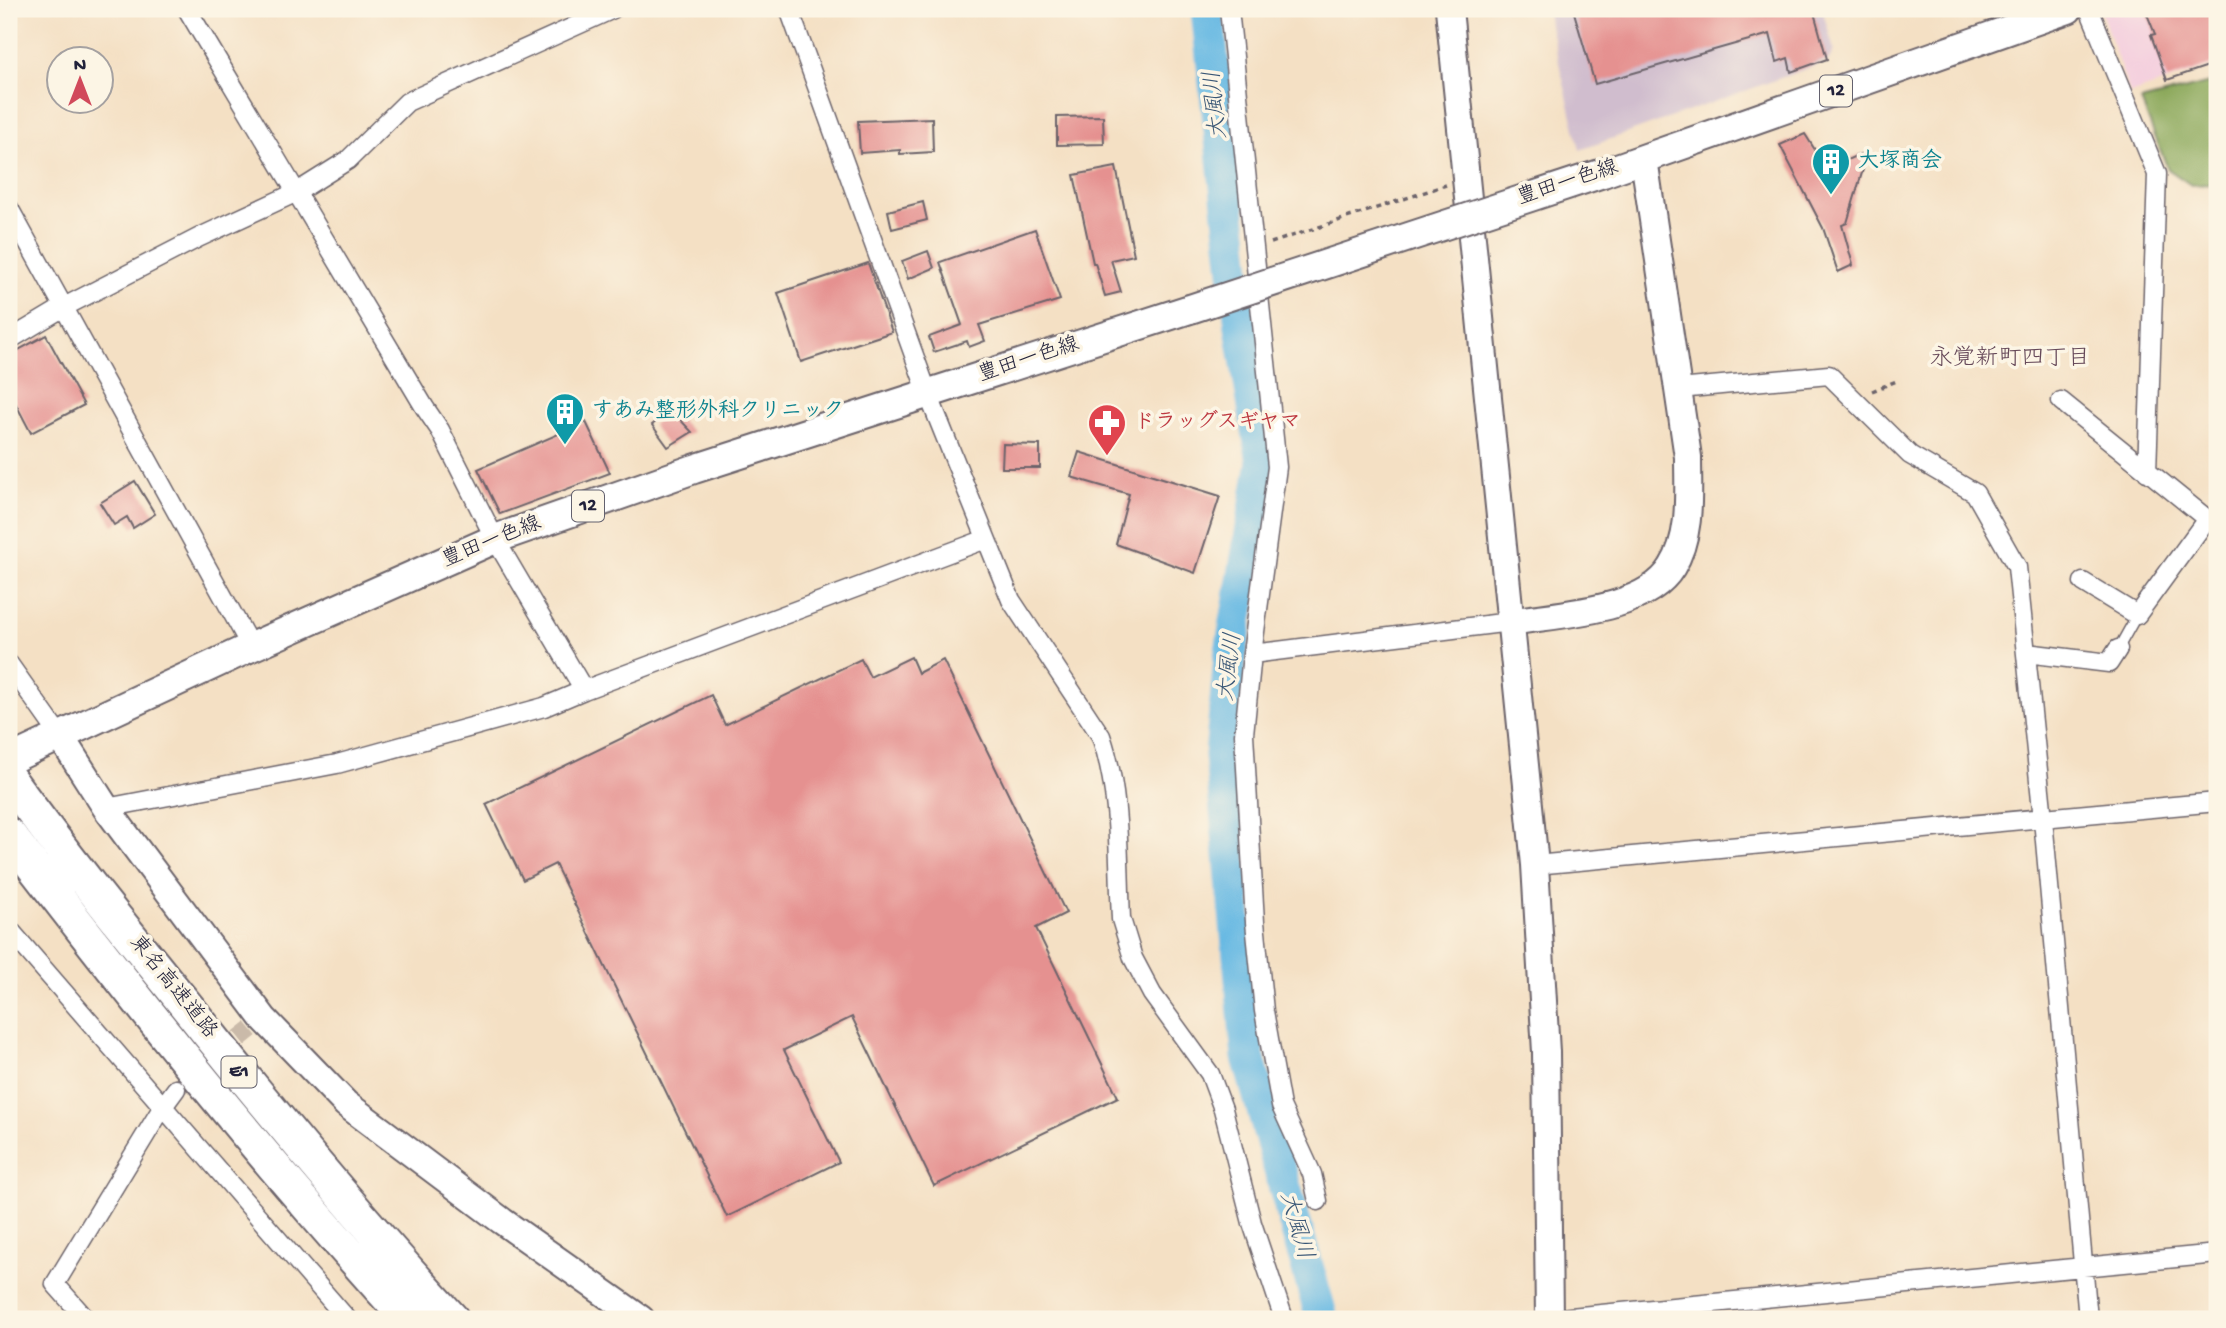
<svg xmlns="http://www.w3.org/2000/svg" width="2226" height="1328" font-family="'Gochi Hand','Klee One',sans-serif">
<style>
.built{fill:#f4cfde}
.industrial{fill:#d0bdce}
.forest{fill:#8ca95b;stroke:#57664b;stroke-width:2}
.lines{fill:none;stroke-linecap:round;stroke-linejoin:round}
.river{stroke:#67b9e3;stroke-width:33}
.building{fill:#e59190}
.street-tunnel{stroke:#cabaa9;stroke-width:18;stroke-dasharray:18 9;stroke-linecap:butt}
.lane-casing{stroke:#6c646b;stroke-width:12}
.street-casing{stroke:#6c646b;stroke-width:21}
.secondary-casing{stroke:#6c646b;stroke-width:30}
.primary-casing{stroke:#6c646b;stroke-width:32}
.highway-casing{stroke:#6c646b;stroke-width:37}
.path{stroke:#6c646b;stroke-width:3.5;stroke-dasharray:5 5;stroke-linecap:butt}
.lane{stroke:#fff;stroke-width:9}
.street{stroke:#fff;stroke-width:18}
.secondary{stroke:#fff;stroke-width:26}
.primary{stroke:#fff;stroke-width:28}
.highway{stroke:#fff;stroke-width:33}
.primary-bridge-casing{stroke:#6c646b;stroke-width:32;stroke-linecap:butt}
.primary-bridge{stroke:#fff;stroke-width:28}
.labels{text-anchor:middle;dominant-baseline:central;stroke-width:7;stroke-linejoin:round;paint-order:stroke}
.shield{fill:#fcf5e5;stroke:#63616e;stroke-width:2}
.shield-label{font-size:19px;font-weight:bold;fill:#22223b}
.culture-label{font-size:21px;font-weight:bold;fill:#0d838f;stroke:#fcf5e5;text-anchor:start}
.street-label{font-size:21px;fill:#22223b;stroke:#fcf5e5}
.health-label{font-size:21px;font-weight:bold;fill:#be3a42;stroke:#fcf5e5;text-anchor:start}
.water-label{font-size:23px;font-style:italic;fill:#3a5776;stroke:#fcf5e5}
.neighbourhood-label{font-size:23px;fill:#664959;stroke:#fcf5e5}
</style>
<rect width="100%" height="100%" fill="#fcf5e5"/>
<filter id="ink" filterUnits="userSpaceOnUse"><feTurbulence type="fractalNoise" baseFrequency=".0143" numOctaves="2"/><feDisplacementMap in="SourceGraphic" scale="14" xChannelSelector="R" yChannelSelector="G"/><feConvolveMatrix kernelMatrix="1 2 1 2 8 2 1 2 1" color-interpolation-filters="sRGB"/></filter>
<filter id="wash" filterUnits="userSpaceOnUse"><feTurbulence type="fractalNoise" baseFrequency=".00686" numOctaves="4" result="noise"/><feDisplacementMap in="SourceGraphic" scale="28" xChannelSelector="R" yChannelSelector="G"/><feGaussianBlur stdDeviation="1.57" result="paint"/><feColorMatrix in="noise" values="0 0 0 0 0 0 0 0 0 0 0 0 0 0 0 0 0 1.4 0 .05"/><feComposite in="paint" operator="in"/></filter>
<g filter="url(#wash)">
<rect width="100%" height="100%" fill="#f4e0c4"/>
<!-- built -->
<path class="built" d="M2113 9H2217V64L2130 94 2101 12Z"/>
<!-- industrial -->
<path class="industrial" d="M1546 9H1822L1834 50 1828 61 1580 150Z"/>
<!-- forest -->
<path class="forest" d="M2217 81V184L2191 185 2168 169 2141 101Z"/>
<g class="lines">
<!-- river -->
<path class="river" d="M1207 9 1241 327 1263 462 1230 658 1221 755 1248 1057 1322 1319"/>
</g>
<g id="blocks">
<!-- building -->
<path class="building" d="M1573 9H1813L1827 59 1791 72 1788 58 1777 62 1770 34 1595 84Z
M2145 9H2217V63L2167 80 2151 35 2155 34Z
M1103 116 1104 144 1057 145V117Z
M932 118 933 152 900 154V150L860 153 858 121Z
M1805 134 1827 169 1860 154 1864 166 1847 223 1842 225 1853 265 1838 272 1823 228 1780 145Z
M1116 167 1134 255 1111 260 1121 292 1105 296 1095 263H1093L1074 175Z
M923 202 927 220 892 229 888 211Z
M1035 229 1060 300 979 325 985 341 969 347 967 341 934 352 929 337 962 325 940 262Z
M928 251 934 268 908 279 902 261Z
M868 263 892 332 801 362 778 293Z
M46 335 84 405 31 433 9 391V355Z
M671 410 692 432 668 447 652 425Z
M586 422 610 473 500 514 478 469Z
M1003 444 1040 445V468H1002Z
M1079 452 1220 496 1195 573 1116 544 1129 494 1071 477Z
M135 481 155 514 133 528 127 517 114 525 100 503Z
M911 657 918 673 943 660 1066 913 1036 928 1118 1097 934 1186 852 1017 784 1050 839 1162 727 1217 555 864 523 880 486 804 711 695 725 725 861 659 870 677Z"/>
</g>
</g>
<g filter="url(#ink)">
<use href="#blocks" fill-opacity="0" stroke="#6c646b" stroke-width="2"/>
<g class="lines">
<!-- street-tunnel -->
<path class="street-tunnel" d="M176 1089 251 1029"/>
<defs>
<path id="lane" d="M2118 649 2137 615"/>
<path id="street" d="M187 9 425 408 440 430 495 539 584 690
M789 9 928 394 1011 600 1101 736C1121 794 1118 858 1121 919L1133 958 1152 994 1210 1074 1223 1109 1252 1223 1284 1319
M1229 9 1277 467 1252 654 1244 734 1255 922 1264 1011 1281 1106 1312 1174 1318 1201
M2089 9 2157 174 2147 472
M9 208 251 647
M9 340 64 307 200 237 297 192 348 160 407 102 613 9
M1679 389 1829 375 1910 455 1975 493 2017 567 2043 819 2088 1319
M2061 401 2207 519 2217 522
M2083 582 2137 615 2207 519
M2026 653 2109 663 2118 649
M1252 654 1510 622
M9 664 60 736
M106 808 337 764 544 707 584 690 986 539
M1535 865 2217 802
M9 929 347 1319
M86 1319 55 1284 162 1108 176 1089
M1550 1319 2217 1254"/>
<path id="secondary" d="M1449 9 1535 865 1546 1052 1549 1319
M1510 622C1556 614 1645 612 1672 567 1692 535 1688 493 1688 457L1644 159
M60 736 106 808 264 1019 346 1104 502 1221 641 1319"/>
<path id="primary" d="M1603 173 2068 9
M9 760 251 647 495 539 694 469 1190 309"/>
<path id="highway" d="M9 779C65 856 125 930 185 1004 271 1112 359 1218 452 1319
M9 835C136 1000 267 1165 408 1319"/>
</defs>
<!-- lane casing -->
<use href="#lane" class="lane-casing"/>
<!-- street casing -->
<use href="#street" class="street-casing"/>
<!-- secondary casing -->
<use href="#secondary" class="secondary-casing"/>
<!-- primary casing -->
<use href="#primary" class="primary-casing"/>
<!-- highway casing -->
<use href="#highway" class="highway-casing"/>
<!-- path -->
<path class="path" d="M1271 243 1446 185
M1872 391 1899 380"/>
<!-- lane -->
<use href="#lane" class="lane"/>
<!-- street -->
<use href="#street" class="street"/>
<!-- secondary -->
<use href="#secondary" class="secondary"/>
<!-- primary -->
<use href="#primary" class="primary"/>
<!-- highway -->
<use href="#highway" class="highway"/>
<defs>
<path id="primary-bridge" d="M1190 309 1603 173"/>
</defs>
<!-- primary-bridge casing -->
<use href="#primary-bridge" class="primary-bridge-casing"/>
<!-- primary-bridge -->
<use href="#primary-bridge" class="primary-bridge"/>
</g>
</g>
<!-- icons -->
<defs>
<symbol id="building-pin" viewBox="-11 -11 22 30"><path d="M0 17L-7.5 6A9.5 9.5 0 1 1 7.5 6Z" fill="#0f9aa8" stroke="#fcf5e5"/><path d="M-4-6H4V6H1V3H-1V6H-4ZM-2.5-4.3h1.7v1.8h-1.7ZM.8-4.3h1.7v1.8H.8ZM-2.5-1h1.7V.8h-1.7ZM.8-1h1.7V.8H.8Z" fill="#fff"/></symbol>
<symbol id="pharmacy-pin" viewBox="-11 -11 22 30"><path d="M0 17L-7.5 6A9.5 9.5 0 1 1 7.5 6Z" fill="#e0444e" stroke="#fcf5e5"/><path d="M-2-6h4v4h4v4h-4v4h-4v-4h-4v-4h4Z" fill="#fff"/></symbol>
</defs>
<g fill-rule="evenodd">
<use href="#building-pin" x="1809" y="140" width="44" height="60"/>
<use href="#building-pin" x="543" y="390" width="44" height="60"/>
<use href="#pharmacy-pin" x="1085" y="401" width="44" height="60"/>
</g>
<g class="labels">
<!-- shield labels -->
<g class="shield">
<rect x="1820" y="75.5" width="32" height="31" rx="5"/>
<rect x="572" y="490.5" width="32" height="31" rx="5"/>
<rect x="221.5" y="1056.5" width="35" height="31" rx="5"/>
</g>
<g class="shield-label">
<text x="1836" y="91">12</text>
<text x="588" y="506">12</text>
<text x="239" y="1072">E1</text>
</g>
<!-- culture labels -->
<g class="culture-label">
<text x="1858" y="162">大塚商会</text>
<text x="592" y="412">すあみ整形外科クリニック</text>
</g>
<!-- street labels -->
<g class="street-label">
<text transform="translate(1568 184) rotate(-18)">豊田一色線</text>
<text transform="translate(1029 361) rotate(-18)">豊田一色線</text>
<text transform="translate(492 543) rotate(-22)">豊田一色線</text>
<text transform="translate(172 988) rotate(51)">東名高速道路</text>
</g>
<!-- health labels -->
<g class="health-label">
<text x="1134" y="423">ドラッグスギヤマ</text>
</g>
<!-- water labels -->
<g class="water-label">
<text transform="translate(1217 105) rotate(-96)">大風川</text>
<text transform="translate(1231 667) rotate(-83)">大風川</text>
<text transform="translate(1295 1226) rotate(74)">大風川</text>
</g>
<!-- neighbourhood labels -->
<g class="neighbourhood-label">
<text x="2010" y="359">永覚新町四丁目</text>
</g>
</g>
<!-- margin -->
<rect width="2226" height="1328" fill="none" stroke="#fcf5e5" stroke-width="35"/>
<!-- north arrow -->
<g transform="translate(80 80)"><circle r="33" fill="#fcf5e5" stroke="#a5a1a1" stroke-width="2"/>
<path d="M0-5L12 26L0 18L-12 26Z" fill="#d1495b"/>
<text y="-10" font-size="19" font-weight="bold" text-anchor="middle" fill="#22223b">N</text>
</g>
</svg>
